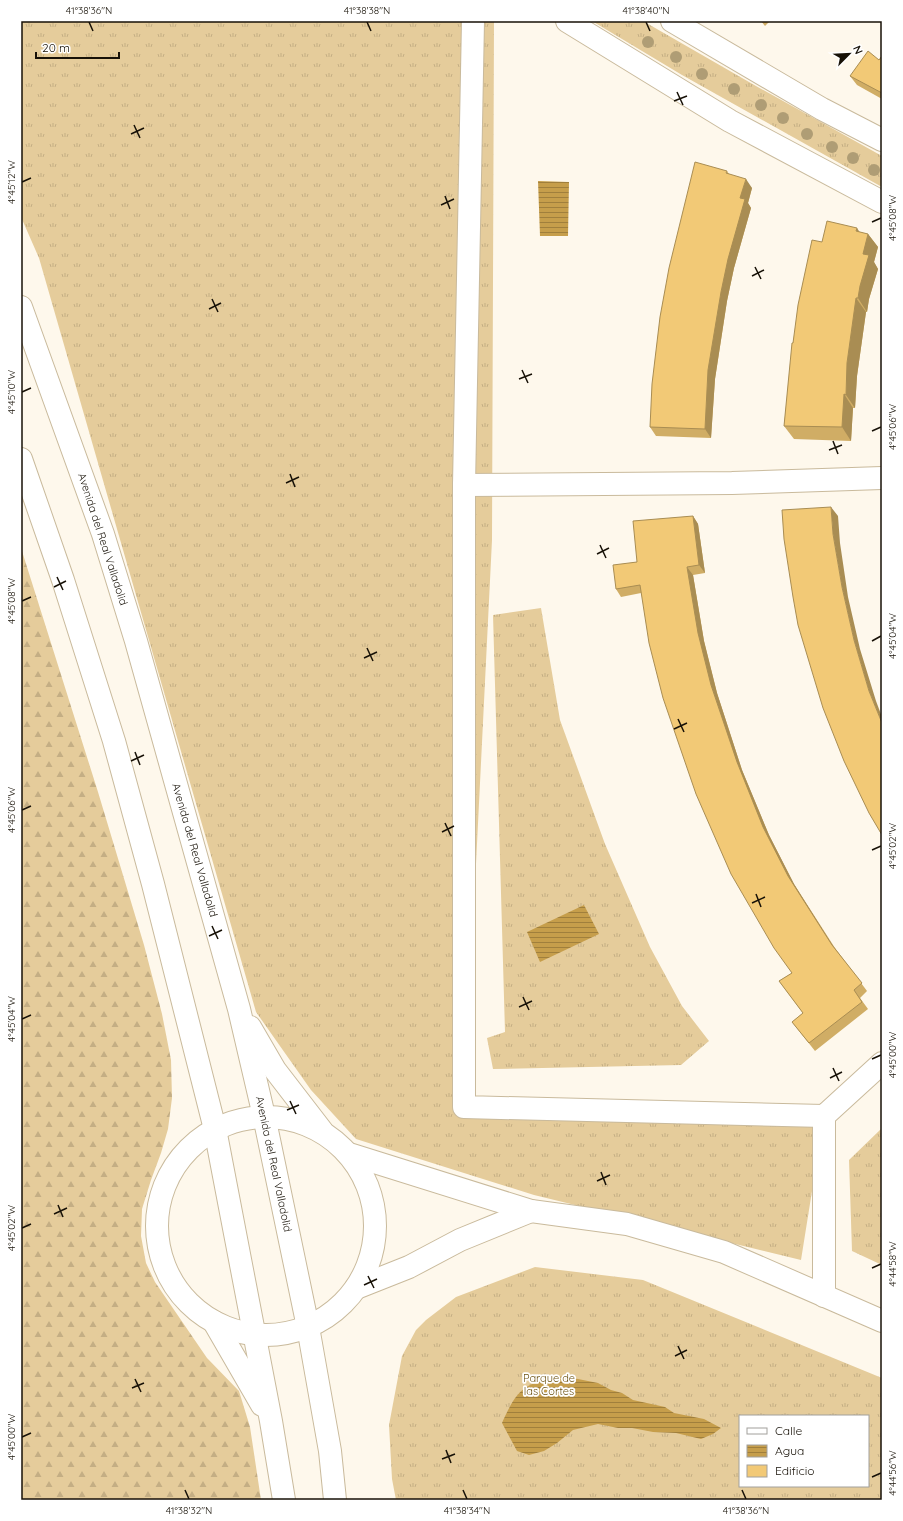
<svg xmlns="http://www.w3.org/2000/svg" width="903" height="1521" viewBox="0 0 903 1521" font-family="Quicksand,sans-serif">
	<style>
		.grass { fill: url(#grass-tufts); fill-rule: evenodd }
		.forest { fill: url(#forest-firs) }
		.water { fill: url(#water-rules) }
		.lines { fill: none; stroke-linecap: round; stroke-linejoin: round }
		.street-casing { stroke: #c9ba9c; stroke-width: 24 }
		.secondary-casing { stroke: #c9ba9c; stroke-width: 24 }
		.highway-casing { stroke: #c9ba9c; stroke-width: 24 }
		.street { stroke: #fff; stroke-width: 22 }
		.secondary { stroke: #fff; stroke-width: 22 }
		.highway { stroke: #fff; stroke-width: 22 }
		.tree { fill: #af9d75 }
		.wall { fill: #d0ad65 }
		.shaded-wall { fill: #a98d53 }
		.building { fill: #f2c976; stroke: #a98d53 }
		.ticks { fill: none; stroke: #171107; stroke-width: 1.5 }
		.labels { text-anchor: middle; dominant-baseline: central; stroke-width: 3.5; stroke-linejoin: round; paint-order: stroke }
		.street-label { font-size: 11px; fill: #171107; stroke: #fff }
		.park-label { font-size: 11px; fill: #6e5313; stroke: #fff }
		.neatline { fill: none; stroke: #171107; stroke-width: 1.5 }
		.ticks-label { font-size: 10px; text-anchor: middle; fill: #171107 }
	</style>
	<defs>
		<pattern id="grass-tufts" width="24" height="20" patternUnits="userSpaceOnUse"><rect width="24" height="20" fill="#e5cc9b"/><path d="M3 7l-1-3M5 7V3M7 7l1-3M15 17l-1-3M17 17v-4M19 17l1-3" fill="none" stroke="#c4ae84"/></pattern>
		<pattern id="forest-firs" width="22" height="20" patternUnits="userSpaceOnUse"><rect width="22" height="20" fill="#e5cc9b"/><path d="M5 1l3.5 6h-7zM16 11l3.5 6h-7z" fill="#c4ae84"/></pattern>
		<pattern id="water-rules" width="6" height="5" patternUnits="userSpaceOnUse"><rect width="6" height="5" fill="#c69e4b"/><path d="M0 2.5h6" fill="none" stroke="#a07f3c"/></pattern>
	</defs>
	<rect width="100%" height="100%" fill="#fef8ec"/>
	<g class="grass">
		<path d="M21,21H494L492,540L464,1107L824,1116L801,1260L534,1195L356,1139L311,1090L256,1012L39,258L21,217Z"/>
		<path d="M592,21H643L756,86L882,156V187L682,75Z"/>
		<path d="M541,608L560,720L605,844L650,947L682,1006L709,1041L681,1065L493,1069L487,1038L505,1032L493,615Z"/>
		<path d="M882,1128V1265L852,1251L849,1160Z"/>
		<path d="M535,1267L643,1280L882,1378V1500H396L392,1479L389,1425L402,1356L416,1330L426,1320L456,1297ZM740,1416H868V1486H740Z"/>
	</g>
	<path class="forest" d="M21,548L98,792L144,945L162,1014L171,1060L172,1098L168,1129L161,1153L151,1180L142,1209L141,1236L146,1263L155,1282L207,1358L239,1391L250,1427L261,1500H21Z"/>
	<g class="water">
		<path d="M538,181L569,182L568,236H540Z"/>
		<path d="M584,905L599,934L540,962L527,932Z"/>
		<path d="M563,1376L598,1383L611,1390L622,1393L633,1400L665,1407L674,1413L704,1419L721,1428L713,1434L701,1439L676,1433L653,1432L632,1428H618L598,1424L573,1430L557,1443L544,1451L529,1455L517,1451L502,1423C518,1387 525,1383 563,1376Z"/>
	</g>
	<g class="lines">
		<defs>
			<g id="street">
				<path d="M473,21L464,485V1107L824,1116L882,1063"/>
				<path d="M464,485L732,483L882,478"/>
				<circle cx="266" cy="1226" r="109"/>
				<path d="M349,1154L531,1211L627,1224L724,1252L882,1321"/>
				<path d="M356,1288L409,1267L460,1240L531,1211"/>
				<path d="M824,1296V1116"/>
			</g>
			<g id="secondary">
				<path d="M567,21L730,121L882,202"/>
				<path d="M672,21L822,109L882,140"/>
			</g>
			<g id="highway">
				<path d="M21,307L103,534L136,641L239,1009L264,1116L308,1327L330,1451L335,1500"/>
				<path d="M21,459L63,580L114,741L153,884L215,1129L271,1421L284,1500"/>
				<path d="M250,1027L275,1070L322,1131"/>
				<path d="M214,1322L262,1405"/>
			</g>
		</defs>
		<use href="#street" class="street-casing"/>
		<use href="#secondary" class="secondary-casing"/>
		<use href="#highway" class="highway-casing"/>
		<use href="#street" class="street"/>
		<use href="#secondary" class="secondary"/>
		<use href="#highway" class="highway"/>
	</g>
	<g class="tree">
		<circle cx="648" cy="42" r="6"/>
		<circle cx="676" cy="57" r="6"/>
		<circle cx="702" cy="74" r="6"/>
		<circle cx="734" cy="89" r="6"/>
		<circle cx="761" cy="105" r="6"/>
		<circle cx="783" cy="118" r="6"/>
		<circle cx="807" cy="134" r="6"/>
		<circle cx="832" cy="147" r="6"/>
		<circle cx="853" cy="158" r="6"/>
		<circle cx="874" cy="170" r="6"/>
	</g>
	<g class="wall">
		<path d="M761,21H770L765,26Z"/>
		<path d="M882,56V99L857,85L850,76L879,60Z"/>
		<path d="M727,171L729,174L752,188L748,203L751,208L734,268L727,301L715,379L711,438L656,436L650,427Z"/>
		<path d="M859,232L868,234L878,247L874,262L878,269L869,299L867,312H866L857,376L855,408H853L851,441L794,439L784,426L793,343L822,242Z"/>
		<path d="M693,516L698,524L705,573L693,575L704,641L717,693L742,770L769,835L794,884L835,948L867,991L860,998L868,1009L815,1051L792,1022L803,1013L779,981L792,973L641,593L621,597L616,589L637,562Z"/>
	</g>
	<g class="shaded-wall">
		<path d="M746,179L752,188L748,203L751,208L734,268L727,301L715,379L711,438L705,429L708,370L721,292L740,198Z"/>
		<path d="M857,228L866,242L868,234L878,247L874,262L878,269L869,299L867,312L858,298L860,286L863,254L856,231Z"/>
		<path d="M856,298L866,312L857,376L855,408L846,395L847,363Z"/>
		<path d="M844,394L853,408L851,441L842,427Z"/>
		<path d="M831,507L838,516L840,543L848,597L860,649L876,701L882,717V723L869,691L854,640L842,587L833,534Z"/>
		<path d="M693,516L698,524L705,573L699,565Z"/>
		<path d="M687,567L693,575L704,641L717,693L742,770L769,835L794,884L837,953L788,876L763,827L737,762L711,685L698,633Z"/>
	</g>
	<g class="building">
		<path d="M868,51L879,60L882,56V93L850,76Z"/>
		<path d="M695,162L727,171L726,173L746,179L740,198L745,199L728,259L721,292L708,370L705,429L650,427L652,384L660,317L669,268Z"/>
		<path d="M827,221L857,228L856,231L868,234L863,254L869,255L860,286L858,298H856L847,363L846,395L844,394L842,427L784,426L792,343H793L798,305L812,240L822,242Z"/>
		<path d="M831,507L833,534L842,587L854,640L869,691L882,723V835L869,813L844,761L823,708L798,625L793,597L784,539L782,510Z"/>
		<path d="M693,516L699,565L687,567L698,633L711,685L737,762L763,827L788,876L832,945L862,983L854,990L862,1002L809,1043L792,1022L803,1013L779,981L792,973L774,948L731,874L696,794L663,698L649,643L640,585L616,589L613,565L637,562L633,521Z"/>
	</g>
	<path class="ticks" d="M89,22L93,31M367,22L371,31M646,22L650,31M677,92L683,105M674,101L687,96M134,125L140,138M131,134L144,128M22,182L31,178M445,196L450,209M441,205L454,199M872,222L881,218M755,267L761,279M752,276L764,270M212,299L218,312M209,309L221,303M522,370L528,383M519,379L532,374M22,392L31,388M872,431L881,427M833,441L838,454M829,450L842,445M290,474L295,487M286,483L299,477M600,545L606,558M597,554L609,548M57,577L63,590M54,587L66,581M22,601L31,597M872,641L881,636M367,648L373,661M364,658L377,652M678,719L684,732M674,729L687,723M135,752L140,765M131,761L144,755M22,810L31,806M445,823L451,836M442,832L454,826M872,850L881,846M756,894L761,907M752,903L765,897M212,926L218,939M209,936L222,930M523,997L529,1010M519,1007L532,1001M22,1019L31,1015M872,1059L881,1055M833,1068L839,1081M830,1078L842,1072M290,1101L296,1114M287,1110L299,1105M601,1172L606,1185M597,1181L610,1175M58,1205L63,1217M54,1214L67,1208M22,1228L31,1224M872,1268L881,1264M368,1276L374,1288M364,1285L377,1279M678,1346L684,1359M675,1356L687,1350M135,1379L141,1392M132,1388L144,1383M22,1437L31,1433M446,1450L451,1463M442,1459L455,1454M872,1477L881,1473M185,1490L189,1499M463,1490L467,1499M742,1490L746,1499"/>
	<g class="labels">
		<g class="street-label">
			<text transform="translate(103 539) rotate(72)">Avenida del Real Valladolid</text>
			<text transform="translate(195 850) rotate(74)">Avenida del Real Valladolid</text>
			<text transform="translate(274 1164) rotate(78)">Avenida del Real Valladolid</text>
		</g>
		<g class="park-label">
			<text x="549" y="1378">Parque de<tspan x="549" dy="13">las Cortes</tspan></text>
		</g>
	</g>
	<rect width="903" height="1521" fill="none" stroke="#ffffff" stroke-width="44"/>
	<rect x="739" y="1415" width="130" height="72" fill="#ffffff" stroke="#a2a09c"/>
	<rect x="747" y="1428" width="20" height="6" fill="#ffffff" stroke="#a2a09c"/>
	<text x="775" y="1435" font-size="12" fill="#171107">Calle</text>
	<rect x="747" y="1445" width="20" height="12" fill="url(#water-rules)" stroke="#a2a09c"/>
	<text x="775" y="1455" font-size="12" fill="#171107">Agua</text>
	<rect x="747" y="1465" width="20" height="12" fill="#f2c976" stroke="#a2a09c"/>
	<text x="775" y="1475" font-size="12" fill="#171107">Edificio</text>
	<g transform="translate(849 54) rotate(66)" stroke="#ffffff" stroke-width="3" paint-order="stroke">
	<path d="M0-3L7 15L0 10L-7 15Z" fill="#171107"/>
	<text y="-6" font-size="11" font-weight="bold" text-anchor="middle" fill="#171107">N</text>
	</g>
	<path d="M36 52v6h83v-6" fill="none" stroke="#171107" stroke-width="2"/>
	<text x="42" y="52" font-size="12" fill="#171107" stroke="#ffffff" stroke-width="3" paint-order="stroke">20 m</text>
	<rect x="22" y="22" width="859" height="1477" class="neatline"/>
	<g class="ticks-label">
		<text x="89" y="14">41°38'36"N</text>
		<text x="367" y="14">41°38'38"N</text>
		<text x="646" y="14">41°38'40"N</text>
		<text transform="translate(11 182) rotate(-90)" y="4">4°45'12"W</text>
		<text transform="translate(892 218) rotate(-90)" y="4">4°45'08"W</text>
		<text transform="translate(11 392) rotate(-90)" y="4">4°45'10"W</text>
		<text transform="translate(892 427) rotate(-90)" y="4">4°45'06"W</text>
		<text transform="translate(11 601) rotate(-90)" y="4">4°45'08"W</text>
		<text transform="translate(892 636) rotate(-90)" y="4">4°45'04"W</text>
		<text transform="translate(11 810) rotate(-90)" y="4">4°45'06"W</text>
		<text transform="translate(892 846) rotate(-90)" y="4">4°45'02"W</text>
		<text transform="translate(11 1019) rotate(-90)" y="4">4°45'04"W</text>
		<text transform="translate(892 1055) rotate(-90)" y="4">4°45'00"W</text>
		<text transform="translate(11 1228) rotate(-90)" y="4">4°45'02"W</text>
		<text transform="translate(892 1264) rotate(-90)" y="4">4°44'58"W</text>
		<text transform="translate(11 1437) rotate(-90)" y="4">4°45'00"W</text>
		<text transform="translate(892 1473) rotate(-90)" y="4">4°44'56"W</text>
		<text x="189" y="1514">41°38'32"N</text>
		<text x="467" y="1514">41°38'34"N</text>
		<text x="746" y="1514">41°38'36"N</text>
	</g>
</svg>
